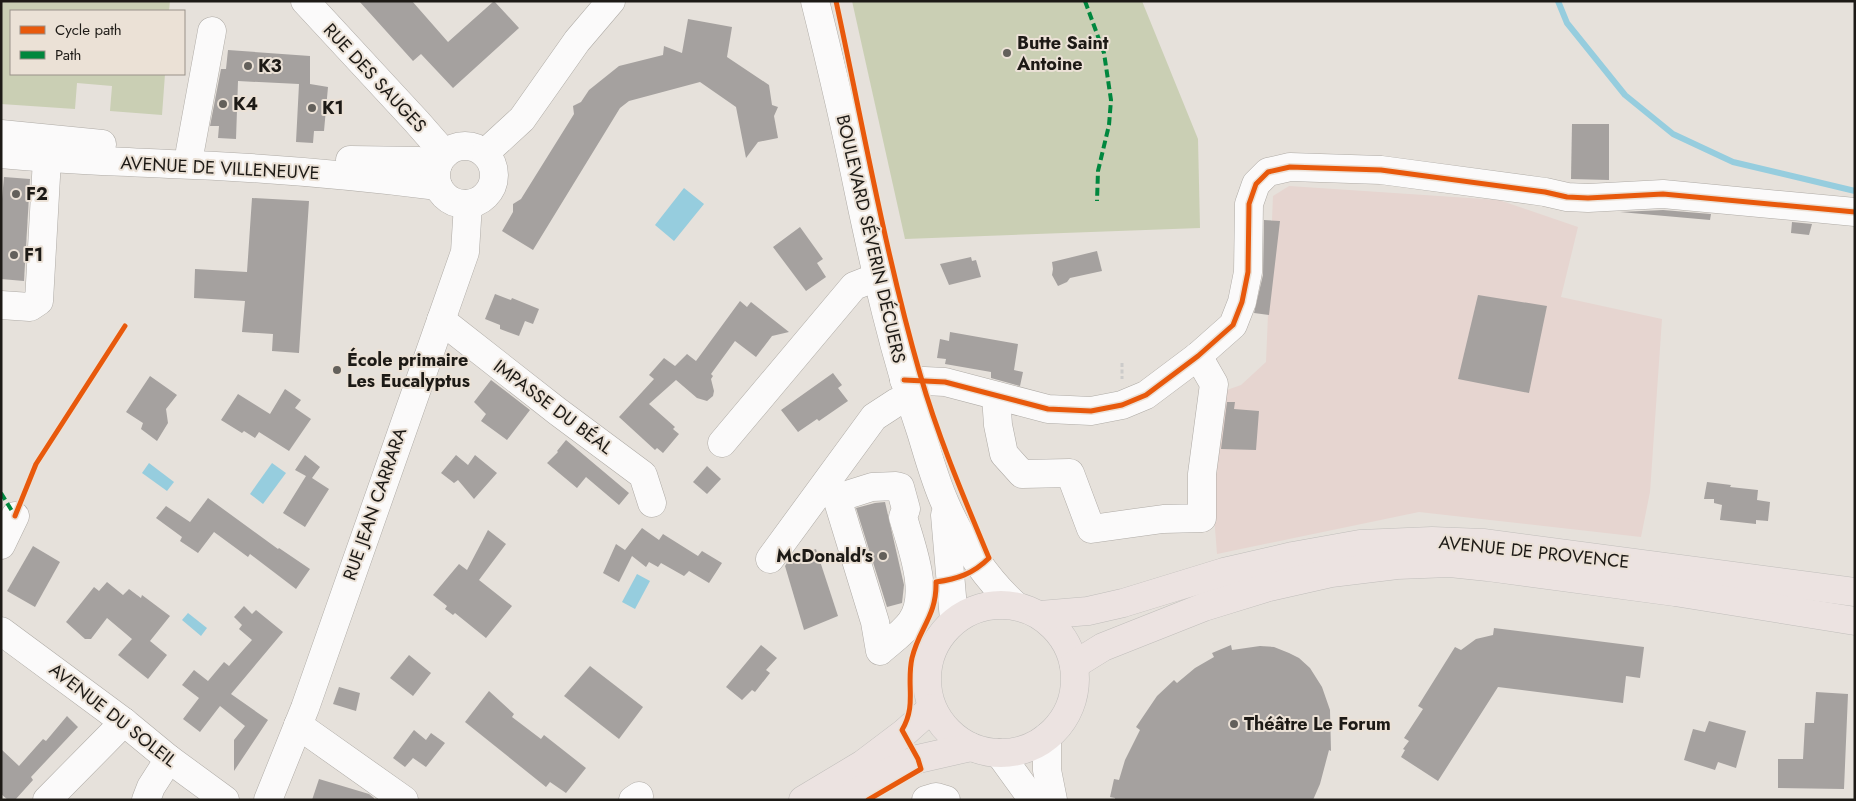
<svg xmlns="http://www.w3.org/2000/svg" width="1856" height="801" viewBox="0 0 1856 801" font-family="Jost,sans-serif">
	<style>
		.commercial { fill: #e6d5d0 }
		.green { fill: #cacfb4 }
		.water { fill: #96cdde }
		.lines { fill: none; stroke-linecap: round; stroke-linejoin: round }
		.stream { stroke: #96cdde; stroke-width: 6 }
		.building { fill: #a5a19f }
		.minor-casing { stroke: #afaba6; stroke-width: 29 }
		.major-casing { stroke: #c0bebb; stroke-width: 29 }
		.path { stroke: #cccbca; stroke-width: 3; stroke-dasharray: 4 2.5; stroke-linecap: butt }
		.minor { stroke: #fbfafa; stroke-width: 28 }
		.major { stroke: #ece3e1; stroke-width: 28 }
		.quiet { stroke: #00873e; stroke-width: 4; stroke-dasharray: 8 4; stroke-linecap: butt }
		.cycleway-casing { stroke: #ebe1d6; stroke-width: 8 }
		.cycleway { stroke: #e8590c; stroke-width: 5 }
		.poi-dot { fill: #63605b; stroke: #ebe1d6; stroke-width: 2 }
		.labels { text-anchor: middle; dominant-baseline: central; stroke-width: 4; stroke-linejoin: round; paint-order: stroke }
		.poi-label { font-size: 18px; font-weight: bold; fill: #1d1a16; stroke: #ebe1d6; text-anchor: start }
		.street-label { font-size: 18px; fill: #1d1a16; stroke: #ebe1d6 }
	</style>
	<rect width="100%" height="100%" fill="#e6e1db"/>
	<path class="commercial" d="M1289,186L1499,200L1578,227L1561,297L1662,319L1650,492L1641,537L1419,512L1217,554L1210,464L1224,391L1241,385L1266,362L1273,196Z"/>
	<g class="green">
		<path d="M1,1H170L169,11H11V74H165L162,115L110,111L112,86L77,83L75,109L1,104Z"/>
		<path d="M852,1H1142L1198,139L1200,228L905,239Z"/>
	</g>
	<g class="water">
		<path d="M684,188L704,204L674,241L655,225Z"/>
		<path d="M149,463L174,482L167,491L142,473Z"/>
		<path d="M272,463L286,473L263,504L250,494Z"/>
		<path d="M637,574L650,581L635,609L622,602Z"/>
		<path d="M188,613L207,628L201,636L182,620Z"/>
	</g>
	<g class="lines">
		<path class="stream" d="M1558,1L1567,23L1625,95L1673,134L1733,162L1855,191"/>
	</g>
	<g class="building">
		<path d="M359,1H412L448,42L494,1L519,28L453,88L421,54L413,61Z"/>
		<path d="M688,19L732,27L727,57L769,85L772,105L778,107L774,116L778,138L758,142L746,158L736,107L700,82L629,101L620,108L533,250L502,231L513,212V204L521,199L574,114L573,106L581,102L589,90L619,66L663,55L664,46L682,53Z"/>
		<path d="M228,50L310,56V84L328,87L324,131H314L313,143L296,142L299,84L238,81L236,139L218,138L219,126H210L221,69H226Z"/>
		<path d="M1572,124H1609V180L1571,179Z"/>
		<path d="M4,177L30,179L24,281L1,279V210Z"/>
		<path d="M252,198L309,201L299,353L272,351L273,334L242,332L245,301L194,298L195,269L247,272Z"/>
		<path d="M1663,210L1711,214L1710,220L1620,212Z"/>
		<path d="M1264,220L1280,221L1269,315L1254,313L1263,275Z"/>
		<path d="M1792,222L1812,224L1809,235L1791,233Z"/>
		<path d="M800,227L823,259L817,263L826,277L806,291L773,247Z"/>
		<path d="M1097,251L1102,271L1070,278L1067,282L1058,286L1052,275L1053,269L1052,262Z"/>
		<path d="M971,257L972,261L976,260L981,277L949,285L940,264Z"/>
		<path d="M495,294L511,300L512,298L539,309L533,324L525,321L519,336L500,329V325L485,319Z"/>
		<path d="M1478,295L1547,306L1529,393L1458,379Z"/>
		<path d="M740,301L747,307L751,302L789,332L772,336L756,357L735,341L711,374L713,376L711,379L714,391L713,396L707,401L697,398L676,380L649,404L675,427L673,429L679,434L663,453L657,448L655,450L619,417L654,379L649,375L664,358L675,366L687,354L696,361Z"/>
		<path d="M950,332L1018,344L1014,370L1023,372L1020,386L991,378V372L945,364L946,359L937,358L940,339L949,341Z"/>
		<path d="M833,373L842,385L838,388L848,401L819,421L817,419L798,432L781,410Z"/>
		<path d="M150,376L177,395L166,409L168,423L157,441L141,429L143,423L126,412Z"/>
		<path d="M491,380L530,410L507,440L481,421L486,414L474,402Z"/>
		<path d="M285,389L301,400L295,408L311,419L289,451L259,432L255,438L244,431L242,433L221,420L238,394L270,414Z"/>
		<path d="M1227,402H1235L1234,409L1259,411L1256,450L1221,449Z"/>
		<path d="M566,440L629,493L619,505L586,477L577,488L547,463L558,452L557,451Z"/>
		<path d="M305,455L320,467L312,478L329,489L305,527L283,513L306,476L295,470Z"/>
		<path d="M456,455L468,465L475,455L497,473L474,499L458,480L454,483L441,473Z"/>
		<path d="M707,466L721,479L707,494L693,482Z"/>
		<path d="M1707,482L1731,485L1730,487L1758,490L1757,500L1770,502L1768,521L1756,520V524L1720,520L1722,505L1714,503V499H1704Z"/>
		<path d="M208,498L278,549L279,548L310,569L296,589L250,554L248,557L214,532L198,553L180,541L182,537L156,518L166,506L190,522Z"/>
		<path d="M885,502L904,585L902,603L887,607L856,508L875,503Z"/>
		<path d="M642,528L659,540L663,534L698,556L702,551L722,563L709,583L689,571L684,576L661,563L658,567L649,562L646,567L632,556L619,582L603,573L616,544L625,550Z"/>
		<path d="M488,530L506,544L479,580L512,606L486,638L455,613L453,615L445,609L447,606L433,595L459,564L467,570Z"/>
		<path d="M33,546L60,562L35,607L7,591Z"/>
		<path d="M816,549L838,616L804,630L785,566L791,557Z"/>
		<path d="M107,582L123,595L129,589L141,598L142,595L170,616L150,641L167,655L148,679L118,655L132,639L107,618L91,639H85L66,622L94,587L99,591Z"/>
		<path d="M244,606L252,614L256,610L283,632L231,694L268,720L234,771V740L245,726L220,706L200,732L183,719L199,698L182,685L194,670L208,681L224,662L229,666L252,640L239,629L242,625L234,617Z"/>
		<path d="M1494,628L1644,647L1640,678L1626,676L1623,703L1498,687L1438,781L1401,757L1405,750L1403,749L1409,741L1404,738L1423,709L1418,706L1455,647L1461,650L1476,639L1493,635Z"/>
		<path d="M761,645L777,658L766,670L770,673L755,692L752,690L742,700L726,687Z"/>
		<path d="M1231,645L1232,650L1260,646L1274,647L1289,653L1299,658L1310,668L1322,687L1330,710L1331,751L1329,750L1320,784L1313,800H1115V798L1110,797L1114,779L1119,780L1125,760L1140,730L1136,727L1157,696L1174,680L1177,683L1195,668L1214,657L1212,653Z"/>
		<path d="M409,655L431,673L413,696L390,678Z"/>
		<path d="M590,666L643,707L619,739L564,696Z"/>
		<path d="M339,687L360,693L356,711L333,704Z"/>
		<path d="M489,691L514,714L512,717L541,739L544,735L586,768L566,793L550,782L546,787L465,722Z"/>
		<path d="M1816,692L1848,694L1844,789L1778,788V759H1803L1805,723H1814Z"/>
		<path d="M67,716L78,727L31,777L33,780L15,800H8L1,794V749L19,766L43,739L46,741Z"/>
		<path d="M1709,721L1746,731L1736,768L1718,762L1715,770L1684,760L1693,729L1705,732Z"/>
		<path d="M414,730L426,740L431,733L445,743L426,767L413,758L405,767L393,758Z"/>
		<path d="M319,779L369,794L374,798V800H312Z"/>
	</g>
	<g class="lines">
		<defs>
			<g id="minor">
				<path d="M305,1L417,122L445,154"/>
				<path d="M815,1C831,65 846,129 859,193C876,274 894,353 921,432C928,455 935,481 945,503C962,542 984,577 1015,605"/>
				<path d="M1,134L102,144"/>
				<circle cx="465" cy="175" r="29"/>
				<path d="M190,151L212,31"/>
				<path d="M485,153L522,119L577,41L611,1"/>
				<path d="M1,154C57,160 113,161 169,164C259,167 349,175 438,186"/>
				<path d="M350,160L419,161L438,164"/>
				<path d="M1,305L30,307L39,301L47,159"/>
				<path d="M441,320L557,411L643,475L652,503"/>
				<path d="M904,380L945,382L1048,409L1091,411L1122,405L1146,395L1198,356L1233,325L1242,302L1248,272L1249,204L1256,184L1268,172L1290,167L1381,170L1545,192L1567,197L1588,198L1663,194L1855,212"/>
				<path d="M996,396L998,425L1004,454L1022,474L1070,473L1091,529L1163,519L1202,518V474L1214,384L1198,356"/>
				<path d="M722,443L854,286L877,277"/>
				<path d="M896,486L900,487L906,509L903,517C911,546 931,594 911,622C903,633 890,642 880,651L875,622L837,498L872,487Z"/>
				<path d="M945,515L954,620"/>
				<path d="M1,545L15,516"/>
				<path d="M770,559L874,417L897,402L910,400"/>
				<path d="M1,631L124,722L169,759L225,800"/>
				<path d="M298,725L404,800"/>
				<path d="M1047,737V770L1053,800"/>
				<path d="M999,753L1033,800"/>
				<path d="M47,800L124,722"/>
				<path d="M146,800L151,787L169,759"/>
				<path d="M268,800L305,708L465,252L468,204"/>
				<path d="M633,800L639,796"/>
				<path d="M926,800L936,797L946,800"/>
			</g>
			<g id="major">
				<circle cx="1001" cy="679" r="74"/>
				<path d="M1040,615L1088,611L1123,603L1224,572L1293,556L1360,544L1432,541L1483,543L1855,592"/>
				<path d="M1074,665L1103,647L1204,607L1269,587L1331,573L1397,565L1450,563L1488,567L1675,592L1855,621"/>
				<path d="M803,800L863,764L904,733L932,708"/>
				<path d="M845,800L887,773L918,759L971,747"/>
			</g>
		</defs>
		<use href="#minor" class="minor-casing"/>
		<use href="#major" class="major-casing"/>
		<path class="path" d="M1122,363V379"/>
		<use href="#minor" class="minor"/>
		<use href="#major" class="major"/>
		<g class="quiet">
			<path d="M1085,1L1104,53L1111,100L1109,125L1098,171L1097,201"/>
			<path d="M1,493L15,516"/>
		</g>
		<defs>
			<g id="cycleway">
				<path d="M836,1C863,126 885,252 920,374C938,437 964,498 989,558C973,574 957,579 936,582C937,616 919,628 912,658C906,685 917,705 902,730L918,759L921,769L868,800"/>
				<path d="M904,380L945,382L1048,409L1091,411L1122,405L1146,395L1198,356L1233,325L1242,302L1248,272L1249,204L1256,184L1268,172L1290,167L1381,170L1545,192L1567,197L1588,198L1663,194L1855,212"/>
				<path d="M15,516L36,464L125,326"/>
			</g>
		</defs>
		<use href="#cycleway" class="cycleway-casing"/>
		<use href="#cycleway" class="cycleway"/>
	</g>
	<g class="poi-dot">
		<circle cx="1007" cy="53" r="5"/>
		<circle cx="248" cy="66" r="5"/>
		<circle cx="223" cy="104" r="5"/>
		<circle cx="312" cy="108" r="5"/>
		<circle cx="16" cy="194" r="5"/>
		<circle cx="14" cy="255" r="5"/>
		<circle cx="337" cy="370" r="5"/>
		<circle cx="883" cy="556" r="5"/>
		<circle cx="1234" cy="724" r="5"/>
	</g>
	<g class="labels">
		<g class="poi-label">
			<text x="1017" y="43">Butte Saint<tspan x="1017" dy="21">Antoine</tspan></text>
			<text x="258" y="66">K3</text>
			<text x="233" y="104">K4</text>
			<text x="322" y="108">K1</text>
			<text x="26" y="194">F2</text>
			<text x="24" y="255">F1</text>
			<text x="347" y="360">École primaire<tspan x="347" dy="21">Les Eucalyptus</tspan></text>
			<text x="873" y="556" text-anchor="end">McDonald's</text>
			<text x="1244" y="724">Théâtre Le Forum</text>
		</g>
		<g class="street-label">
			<text transform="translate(375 78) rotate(47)">RUE DES SAUGES</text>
			<text transform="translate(220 168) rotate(3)">AVENUE DE VILLENEUVE</text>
			<text transform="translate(871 239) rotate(77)">BOULEVARD SÉVERIN DÉCUERS</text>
			<text transform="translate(553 407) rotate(37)">IMPASSE DU BÉAL</text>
			<text transform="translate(375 504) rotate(-71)">RUE JEAN CARRARA</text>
			<text transform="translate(1534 552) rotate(6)">AVENUE DE PROVENCE</text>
			<text transform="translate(113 715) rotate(38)">AVENUE DU SOLEIL</text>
		</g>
	</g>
	<rect width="1856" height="801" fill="none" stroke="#1d1a16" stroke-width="5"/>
	<rect x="10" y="10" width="175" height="65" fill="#ebe1d6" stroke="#999189"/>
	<rect x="20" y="26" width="25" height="8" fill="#e8590c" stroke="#999189"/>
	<text x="55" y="35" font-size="15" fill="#1d1a16">Cycle path</text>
	<rect x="20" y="51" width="25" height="8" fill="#00873e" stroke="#999189"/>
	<text x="55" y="60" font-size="15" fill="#1d1a16">Path</text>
</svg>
